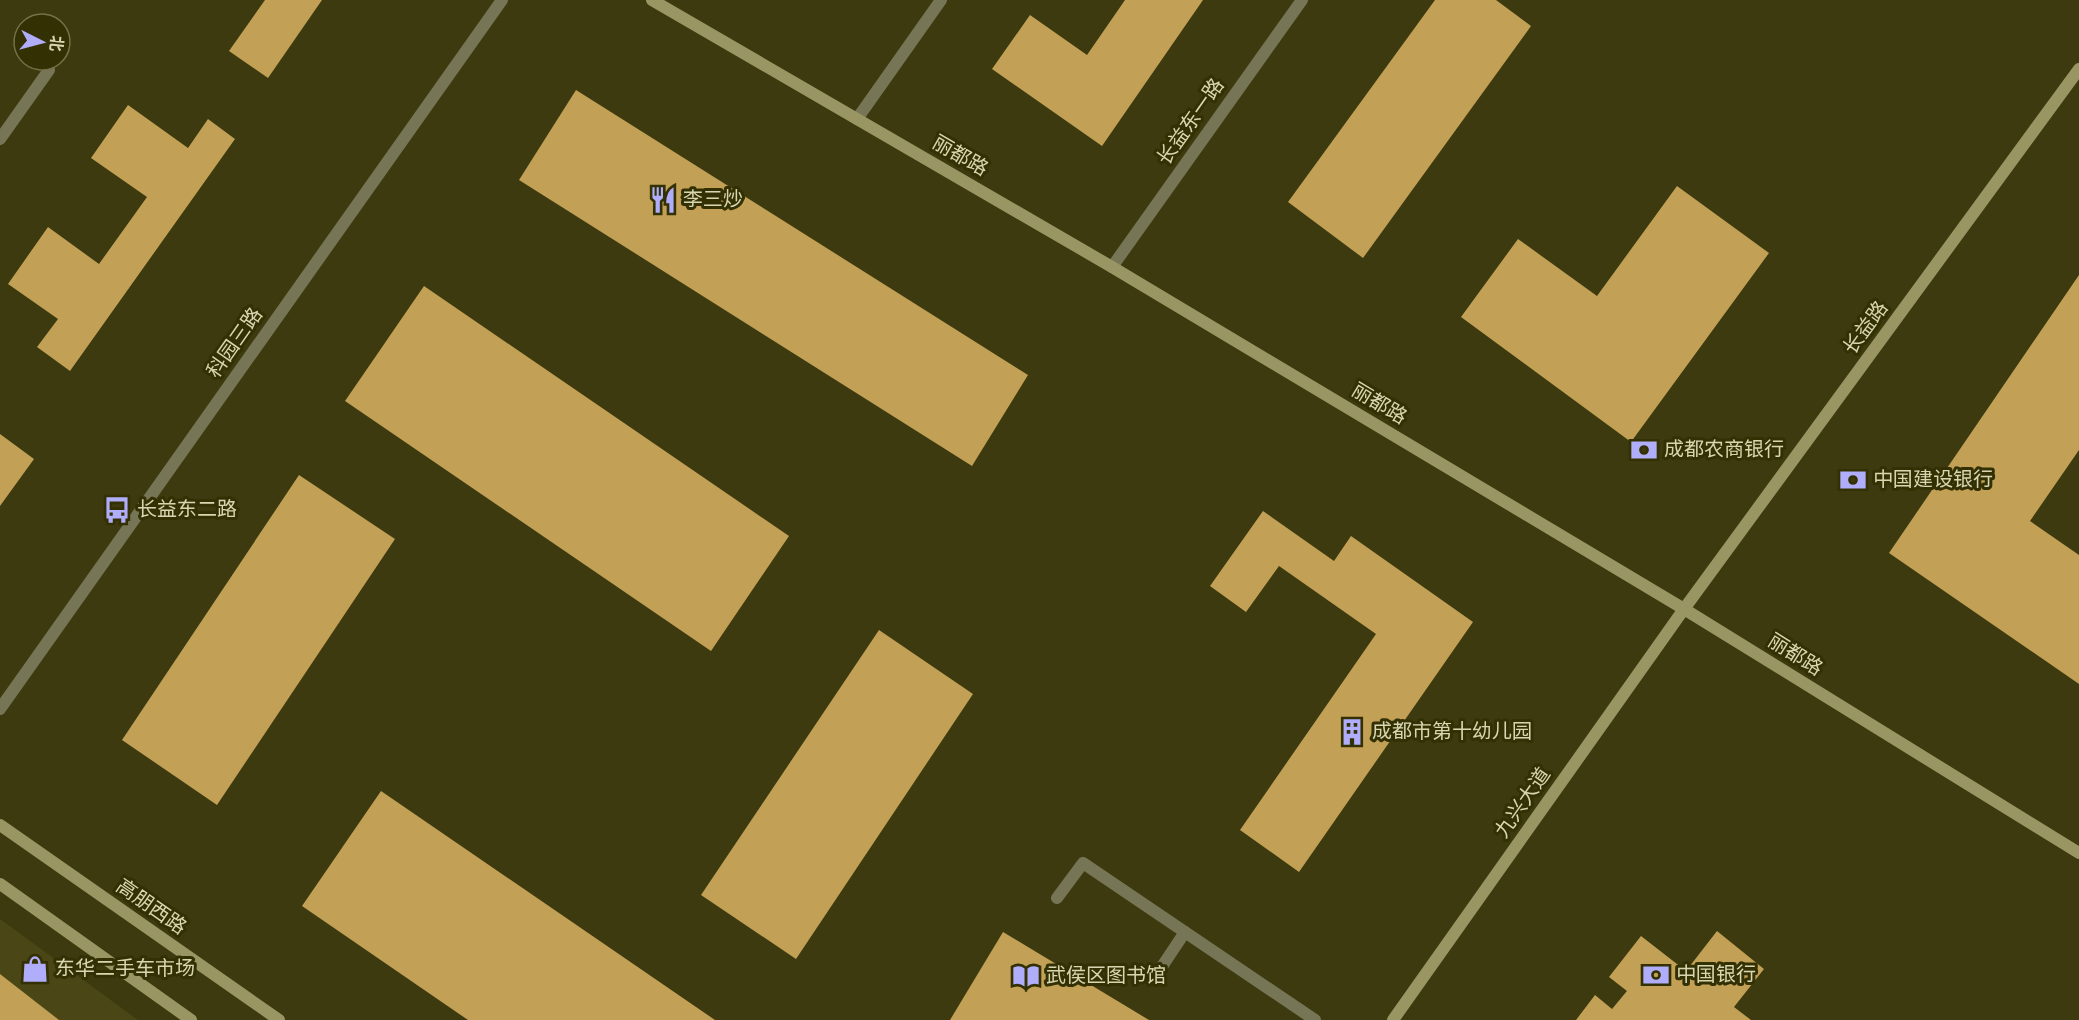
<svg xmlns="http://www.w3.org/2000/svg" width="2079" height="1020" viewBox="0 0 2079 1020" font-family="'Sofia Sans Condensed','Noto Sans SC',sans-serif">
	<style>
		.built { fill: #4a4615 }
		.building { fill: #c2a055 }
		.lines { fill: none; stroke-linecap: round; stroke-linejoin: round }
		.street { stroke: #767555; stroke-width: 12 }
		.secondary { stroke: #999663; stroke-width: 12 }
		.labels { text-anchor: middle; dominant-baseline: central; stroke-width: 6; stroke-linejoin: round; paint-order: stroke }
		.street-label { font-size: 20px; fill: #d8d6b0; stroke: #333003 }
		.poi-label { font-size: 20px; fill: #d8d6b0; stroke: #333003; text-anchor: start }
	</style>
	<rect width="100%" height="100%" fill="#3d3a0f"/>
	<path class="built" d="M0,919L138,1020H0Z"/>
	<g class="building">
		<path d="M265,0H322L268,78L229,51Z"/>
		<path d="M1125,0H1203L1102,146L992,69L1030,15L1087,55Z"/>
		<path d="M1435,0H1496L1531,26L1363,258L1288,202Z"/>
		<path d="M576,90L1028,375L972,466L519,180Z"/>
		<path d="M128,105L188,148L208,119L235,139L70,371L37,347L58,319L8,284L48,227L99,264L147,197L91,158Z"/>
		<path d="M1677,186L1769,253L1631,442L1461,317L1518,239L1597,296Z"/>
		<path d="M2079,275V450L2030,521L2079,555V684L1889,553Z"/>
		<path d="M424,286L789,536L711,651L345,401Z"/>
		<path d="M0,434L34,459L0,506Z"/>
		<path d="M299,475L395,539L217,805L122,740Z"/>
		<path d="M1263,511L1334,561L1351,536L1473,622L1299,872L1240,830L1376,634L1279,566L1246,612L1210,586Z"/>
		<path d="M879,630L973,694L796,959L701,895Z"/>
		<path d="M381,791L715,1020H468L302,906Z"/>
		<path d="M1717,931L1764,969L1734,1007L1751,1020H1576L1595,995L1612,1009L1627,991L1609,977L1641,936L1686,971Z"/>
		<path d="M1003,932L1149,1020H950Z"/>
		<path d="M0,974L59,1020H0Z"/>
	</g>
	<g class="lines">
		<g class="street">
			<path d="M857,119L941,0"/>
			<path d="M0,139L49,70"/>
			<path d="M1112,267L1302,0"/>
			<path d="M0,709L502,0"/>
			<path d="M1057,898L1083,863L1315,1020"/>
			<path d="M1163,965L1185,932"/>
		</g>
		<g class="secondary">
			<path d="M652,0L1112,267L1684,609L2079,853"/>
			<path d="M0,825L279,1020"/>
			<path d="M0,884L191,1020"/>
			<path d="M1393,1020L1684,609L2079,69"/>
		</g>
	</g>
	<defs>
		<symbol id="restaurant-bare" viewBox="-9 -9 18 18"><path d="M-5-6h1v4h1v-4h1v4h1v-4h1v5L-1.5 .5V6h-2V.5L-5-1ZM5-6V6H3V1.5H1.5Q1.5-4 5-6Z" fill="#b0adfa" stroke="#333003" stroke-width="2.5" paint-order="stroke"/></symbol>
		<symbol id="bank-bare" viewBox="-9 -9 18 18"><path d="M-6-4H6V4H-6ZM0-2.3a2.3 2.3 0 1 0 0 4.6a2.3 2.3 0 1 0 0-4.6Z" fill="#b0adfa" stroke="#333003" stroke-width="2.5" paint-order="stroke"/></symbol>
		<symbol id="bus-bare" viewBox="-9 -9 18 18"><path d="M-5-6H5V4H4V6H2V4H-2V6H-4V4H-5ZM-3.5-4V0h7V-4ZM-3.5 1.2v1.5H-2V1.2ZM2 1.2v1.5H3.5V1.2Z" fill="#b0adfa" stroke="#333003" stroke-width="2.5" paint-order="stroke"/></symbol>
		<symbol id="building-bare" viewBox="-9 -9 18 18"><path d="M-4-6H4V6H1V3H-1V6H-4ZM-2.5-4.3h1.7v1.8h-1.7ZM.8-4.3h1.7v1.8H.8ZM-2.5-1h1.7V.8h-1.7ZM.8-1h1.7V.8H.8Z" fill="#b0adfa" stroke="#333003" stroke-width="2.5" paint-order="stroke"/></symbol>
		<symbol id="shop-bare" viewBox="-9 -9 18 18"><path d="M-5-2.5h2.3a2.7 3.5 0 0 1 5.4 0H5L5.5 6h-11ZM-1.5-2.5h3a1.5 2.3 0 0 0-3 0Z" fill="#b0adfa" stroke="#333003" stroke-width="2.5" paint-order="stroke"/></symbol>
		<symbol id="library-bare" viewBox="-9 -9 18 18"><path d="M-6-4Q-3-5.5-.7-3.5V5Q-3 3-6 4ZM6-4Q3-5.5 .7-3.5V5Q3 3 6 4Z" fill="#b0adfa" stroke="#333003" stroke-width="2.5" paint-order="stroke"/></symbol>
	</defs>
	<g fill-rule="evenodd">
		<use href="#restaurant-bare" x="644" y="181" width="38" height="38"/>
		<use href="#bank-bare" x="1625" y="431" width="38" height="38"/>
		<use href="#bank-bare" x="1834" y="461" width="38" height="38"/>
		<use href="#bus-bare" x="98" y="491" width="38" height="38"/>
		<use href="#building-bare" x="1333" y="713" width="38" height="38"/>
		<use href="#shop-bare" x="16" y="950" width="38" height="38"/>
		<use href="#bank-bare" x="1637" y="956" width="38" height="38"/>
		<use href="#library-bare" x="1007" y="957" width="38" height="38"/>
	</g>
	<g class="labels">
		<g class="street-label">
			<text transform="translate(1191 122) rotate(-55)">长益东一路</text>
			<text transform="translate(960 156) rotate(30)">丽都路</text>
			<text transform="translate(1866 328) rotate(-54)">长益路</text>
			<text transform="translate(235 343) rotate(-55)">科园三路</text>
			<text transform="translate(1379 404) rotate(31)">丽都路</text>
			<text transform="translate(1795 655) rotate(32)">丽都路</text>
			<text transform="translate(1523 803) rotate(-55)">九兴大道</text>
			<text transform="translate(151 907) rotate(35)">高朋西路</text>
		</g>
		<g class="poi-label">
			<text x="683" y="200">李三炒</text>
			<text x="1664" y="450">成都农商银行</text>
			<text x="1873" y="480">中国建设银行</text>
			<text x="137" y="510">长益东二路</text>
			<text x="1372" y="732">成都市第十幼儿园</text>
			<text x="55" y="969">东华二手车市场</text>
			<text x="1676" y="975">中国银行</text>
			<text x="1046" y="976">武侯区图书馆</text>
		</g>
	</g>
	<g transform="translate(42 42) rotate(96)"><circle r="28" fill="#333003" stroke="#757248" stroke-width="1.5"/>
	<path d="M0-4.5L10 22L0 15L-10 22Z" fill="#b0adfa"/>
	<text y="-9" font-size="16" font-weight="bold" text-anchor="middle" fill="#d8d6b0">北</text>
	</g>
</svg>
